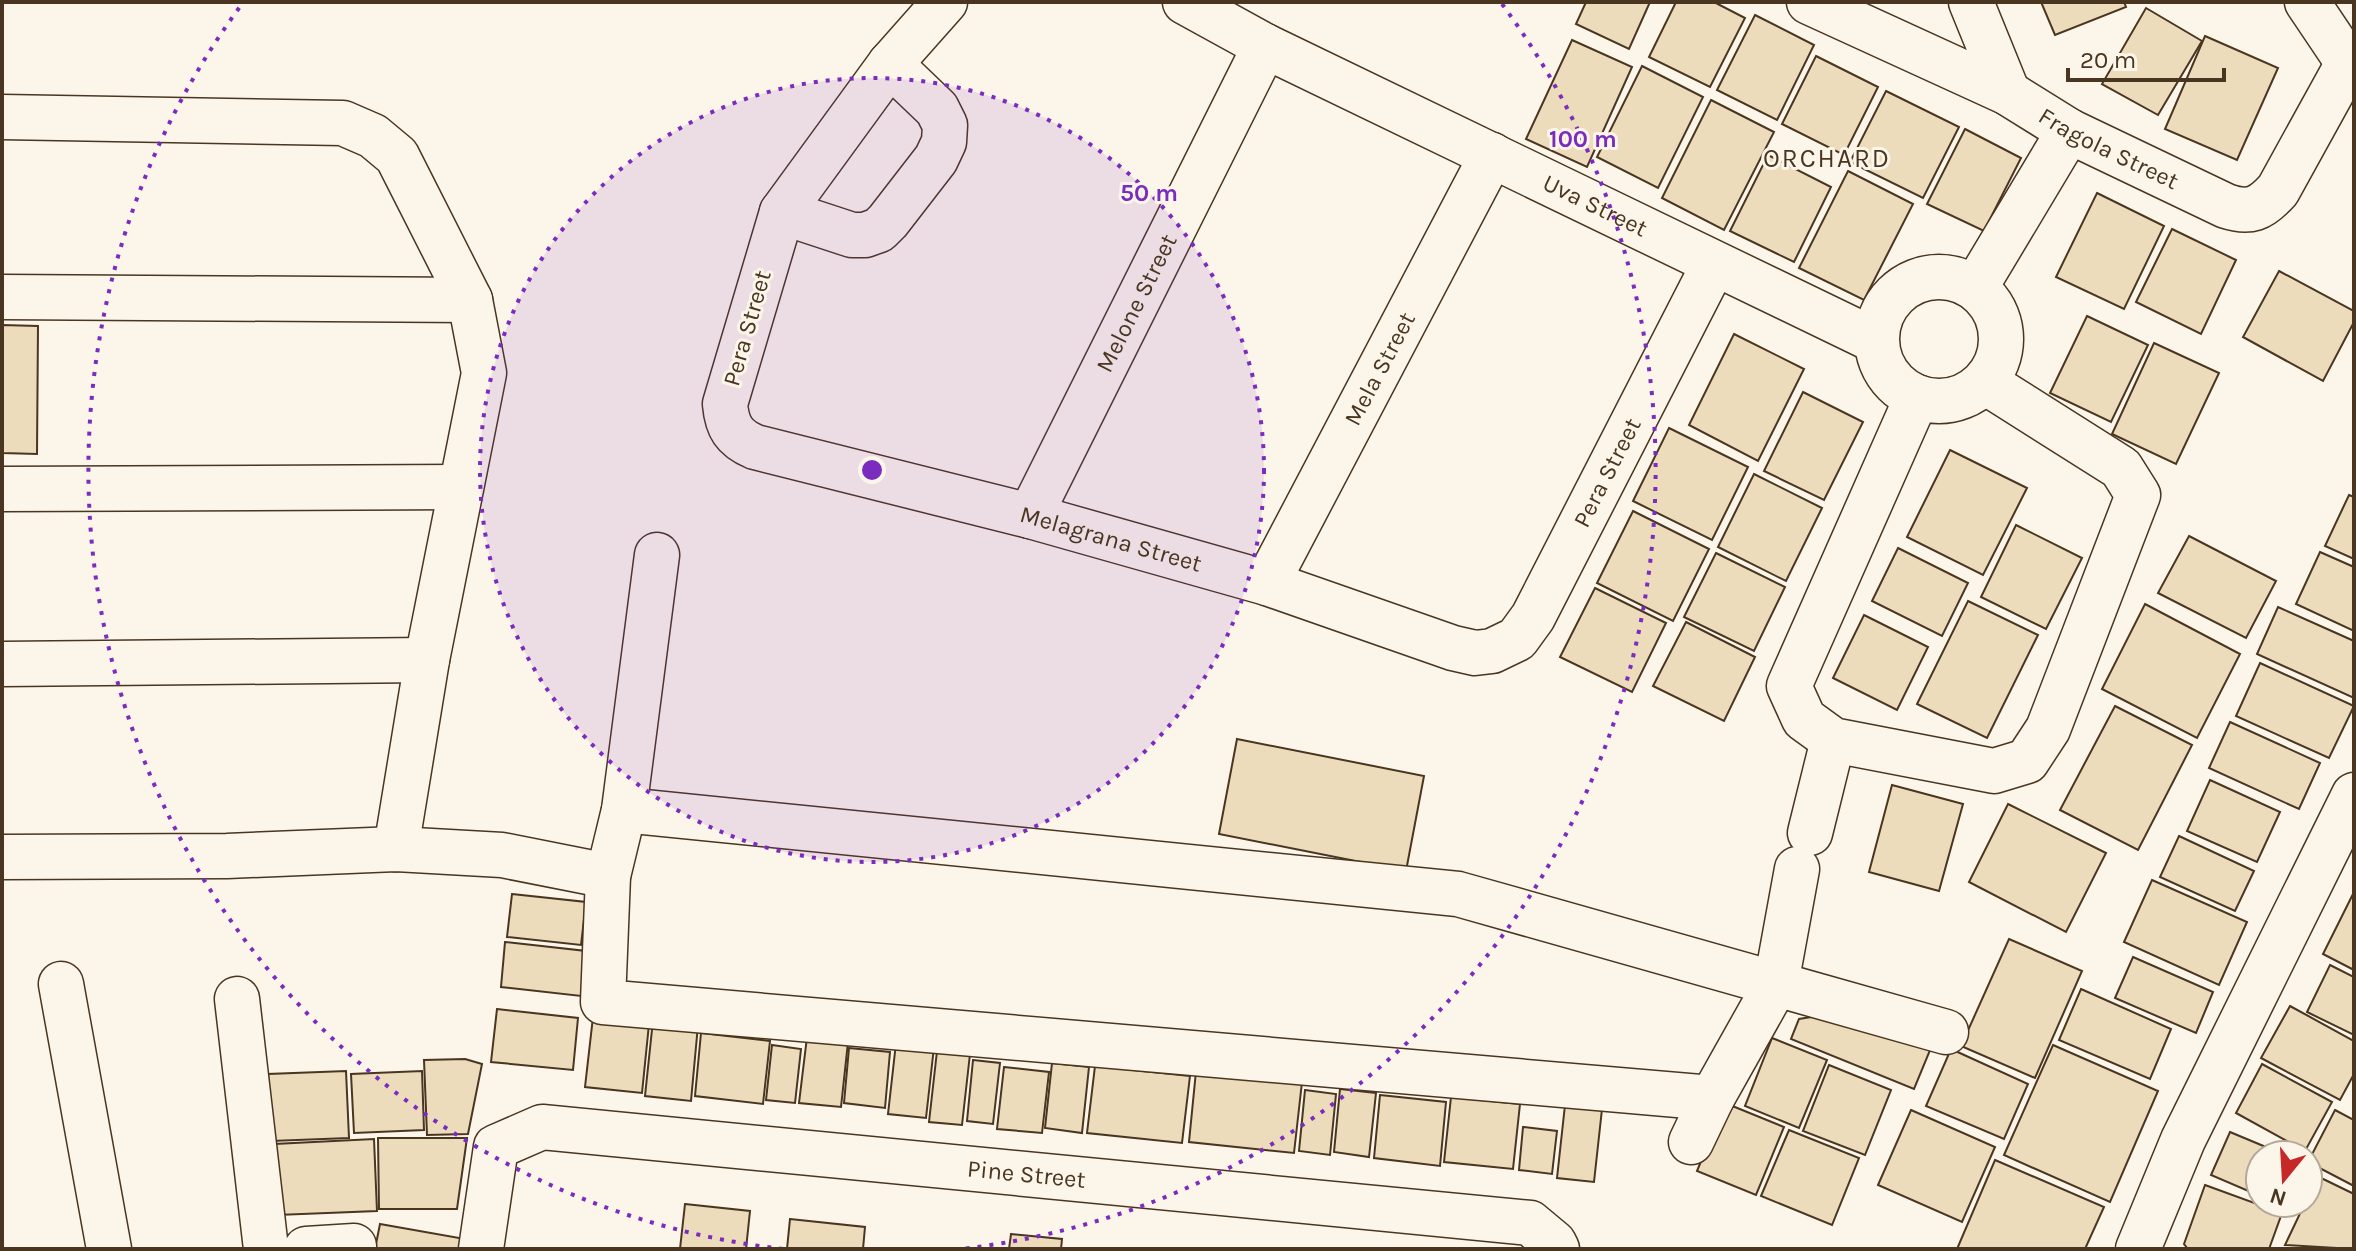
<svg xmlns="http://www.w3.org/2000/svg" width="2356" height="1251" viewBox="0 0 2356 1251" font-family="Karla,sans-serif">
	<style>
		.building { fill: #ecdcbc; stroke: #4a3520; stroke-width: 2 }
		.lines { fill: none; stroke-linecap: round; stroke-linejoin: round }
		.minor-casing { stroke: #4a3520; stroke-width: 47 }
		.minor { stroke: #fbf6e9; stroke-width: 44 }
		.ring { fill: none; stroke: #7b2cbf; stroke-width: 4; stroke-dasharray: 4 8 }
		.labels { text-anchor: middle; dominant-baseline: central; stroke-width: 6; stroke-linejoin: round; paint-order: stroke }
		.street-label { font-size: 24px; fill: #4a3520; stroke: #fbf6e9 }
		.neighbourhood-label { font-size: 26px; letter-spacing: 2px; fill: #4a3520; stroke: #fbf6e9 }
		.centre { fill: #7b2cbf; stroke: #fbf6e9; stroke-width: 4 }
		.ring-label { font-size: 24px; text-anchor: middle; font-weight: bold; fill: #7b2cbf; stroke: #fbf6e9; stroke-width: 6; stroke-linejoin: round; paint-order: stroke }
	</style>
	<rect width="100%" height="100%" fill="#fbf6e9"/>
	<g class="building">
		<path d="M1586,2H1650L1629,49L1576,24Z"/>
		<path d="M1676,2H1714L1745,18L1710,87L1649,57Z"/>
		<path d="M2041,2H2124L2126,7L2055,35Z"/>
		<path d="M2146,8L2202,41L2158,115L2102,84Z"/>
		<path d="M1755,15L1814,45L1777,120L1717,90Z"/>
		<path d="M2205,36L2278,68L2237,160L2165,129Z"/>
		<path d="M1572,40L1632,67L1587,167L1526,139Z"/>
		<path d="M1816,56L1878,87L1844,155L1782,124Z"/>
		<path d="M1642,66L1703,97L1658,188L1597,157Z"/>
		<path d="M1886,91L1959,127L1923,198L1850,162Z"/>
		<path d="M1711,100L1774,132L1724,230L1662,198Z"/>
		<path d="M1965,129L2021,158L1984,231L1927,204Z"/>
		<path d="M1768,155L1831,187L1794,262L1730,231Z"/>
		<path d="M1848,171L1913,204L1864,300L1799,268Z"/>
		<path d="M2097,193L2164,226L2124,309L2056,277Z"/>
		<path d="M2172,229L2236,260L2201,334L2136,302Z"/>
		<path d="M2279,271L2354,311V322L2323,381L2243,337Z"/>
		<path d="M2087,316L2148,345L2111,422L2050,393Z"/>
		<path d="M2,325L38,326L37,454L2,453Z"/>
		<path d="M1734,334L1804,369L1758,461L1689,425Z"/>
		<path d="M2154,343L2219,373L2176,464L2112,434Z"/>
		<path d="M1803,392L1863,422L1824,500L1764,471Z"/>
		<path d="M1669,428L1748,467L1712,540L1633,501Z"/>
		<path d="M1950,450L2027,488L1983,575L1907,537Z"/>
		<path d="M1754,474L1822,508L1786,581L1718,547Z"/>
		<path d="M2349,495L2354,497V559L2325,546Z"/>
		<path d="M1633,511L1709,549L1673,621L1597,583Z"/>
		<path d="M2016,525L2082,558L2046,629L1981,597Z"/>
		<path d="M2189,536L2276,581L2246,638L2158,593Z"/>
		<path d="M1898,548L1968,583L1942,636L1872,601Z"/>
		<path d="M2320,552L2354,567V631L2296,604Z"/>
		<path d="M1716,553L1785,587L1754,651L1684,617Z"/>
		<path d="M1595,588L1666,623L1632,692L1560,657Z"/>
		<path d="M1968,601L2038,635L1987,738L1917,704Z"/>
		<path d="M2145,604L2240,654L2197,738L2102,689Z"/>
		<path d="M2278,607L2354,641V698L2257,654Z"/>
		<path d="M1864,615L1928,647L1897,710L1833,678Z"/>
		<path d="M1686,622L1755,657L1724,721L1653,686Z"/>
		<path d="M2260,663L2354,706L2329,758L2236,716Z"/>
		<path d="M2115,706L2192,745L2138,850L2060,810Z"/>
		<path d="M2230,722L2320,763L2299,809L2209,768Z"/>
		<path d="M1237,739L1424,776L1406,871L1219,834Z"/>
		<path d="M2210,780L2280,812L2257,862L2187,831Z"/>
		<path d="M1892,785L1963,804L1939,891L1869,872Z"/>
		<path d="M2008,804L2106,853L2066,932L1969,882Z"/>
		<path d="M2179,836L2254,871L2235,911L2160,877Z"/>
		<path d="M2152,880L2247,922L2219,985L2124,942Z"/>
		<path d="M2354,892V970L2323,954Z"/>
		<path d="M512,894L586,902L581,945L507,937Z"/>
		<path d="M2009,939L2082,971L2035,1078L1961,1046Z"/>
		<path d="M505,942L586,951L581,996L501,987Z"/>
		<path d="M2133,957L2213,992L2196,1033L2115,998Z"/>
		<path d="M2330,965L2354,977V1035L2307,1012Z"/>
		<path d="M2081,989L2171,1029L2150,1079L2059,1040Z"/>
		<path d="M2290,1006L2354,1041V1074L2340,1100L2261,1058Z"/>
		<path d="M497,1009L578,1018L573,1070L491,1062Z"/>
		<path d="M1830,1014L1933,1043L1914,1089L1791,1039L1799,1019Z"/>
		<path d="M593,1017L649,1024L642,1093L585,1087Z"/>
		<path d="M653,1020L698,1025L691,1101L645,1096Z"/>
		<path d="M701,1033L770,1041L763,1104L695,1096Z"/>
		<path d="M807,1037L848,1042L841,1107L799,1103Z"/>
		<path d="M1772,1038L1827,1060L1799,1128L1745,1106Z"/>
		<path d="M896,1043L934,1047L926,1118L888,1114Z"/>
		<path d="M772,1045L801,1049L795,1103L766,1100Z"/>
		<path d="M2053,1045L2158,1091L2110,1202L2004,1155Z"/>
		<path d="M849,1048L890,1052L885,1108L844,1103Z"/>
		<path d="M1951,1049L2028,1084L2004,1139L1926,1106Z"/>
		<path d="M937,1051L970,1054L962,1125L929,1122Z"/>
		<path d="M465,1059L482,1064L468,1134L427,1135L424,1060Z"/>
		<path d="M973,1060L1000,1063L993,1124L967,1121Z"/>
		<path d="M1052,1063L1089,1067L1082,1133L1045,1128Z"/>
		<path d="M2262,1064L2332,1102L2305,1151L2236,1113Z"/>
		<path d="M1829,1065L1891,1090L1865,1155L1803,1131Z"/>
		<path d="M1095,1066L1190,1076L1182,1143L1087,1133Z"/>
		<path d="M1004,1067L1049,1072L1042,1133L997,1129Z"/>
		<path d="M346,1071L349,1138L271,1141L268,1074Z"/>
		<path d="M422,1071L424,1130L354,1133L351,1074Z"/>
		<path d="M1196,1071L1302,1082L1294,1153L1189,1142Z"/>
		<path d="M1340,1089L1376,1093L1369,1157L1334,1152Z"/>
		<path d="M1305,1090L1336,1094L1330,1155L1299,1151Z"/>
		<path d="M1380,1095L1446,1102L1440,1166L1374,1158Z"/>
		<path d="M1451,1097L1520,1104L1513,1169L1444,1162Z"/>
		<path d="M1725,1103L1784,1127L1756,1195L1697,1171Z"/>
		<path d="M1565,1105L1602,1109L1594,1182L1557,1178Z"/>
		<path d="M1911,1110L1995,1147L1962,1222L1878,1185Z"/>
		<path d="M2335,1110L2354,1120V1186L2308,1162Z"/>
		<path d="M1523,1127L1557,1131L1552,1174L1519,1170Z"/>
		<path d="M1789,1130L1859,1158L1832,1225L1761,1196Z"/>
		<path d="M2230,1132L2285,1155H2260V1196L2211,1175Z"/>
		<path d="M378,1138H467L457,1209H379Z"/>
		<path d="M374,1139L377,1211L277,1215L274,1144Z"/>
		<path d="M1995,1160L2104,1207L2085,1249H1957Z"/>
		<path d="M2317,1176L2354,1194V1249L2285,1245L2305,1203H2308V1196Z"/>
		<path d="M2205,1185L2282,1213L2269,1249H2188L2184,1244Z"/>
		<path d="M685,1204L750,1211L746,1249H680Z"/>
		<path d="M790,1219L865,1227L863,1249H787Z"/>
		<path d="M380,1224L465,1239L463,1249H375Z"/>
		<path d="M1011,1234L1062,1239L1061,1249H1009Z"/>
	</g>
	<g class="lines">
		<defs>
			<g id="minor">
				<path id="s1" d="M945,2L890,64L782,212L725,404C727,427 734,438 755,447L1030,516L1267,583L1453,648L1475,653L1492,651L1517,639L1533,617L1714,264"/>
				<path id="s2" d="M1185,2L1265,46L1876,341"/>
				<path id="s3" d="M1809,2L2008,93L2069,131L2226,206C2250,214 2261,209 2278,190L2348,63"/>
				<path d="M1971,2L2008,93"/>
				<path d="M2307,2L2348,63L2354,65"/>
				<path d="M2,117L343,123L373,136L397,156L470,300L484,373L427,660L396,849"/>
				<path d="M782,212L852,235H865L879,230L888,221L936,159L944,142L945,125L937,109L890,64"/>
				<circle cx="1939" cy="339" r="62"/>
				<path d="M1975,288L2069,131"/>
				<path d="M2,297L470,300"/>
				<path d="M1917,397L1789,686L1804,719L1833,740L1994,771L2027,761L2048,729L2138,495L2121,468L1985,382"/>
				<path d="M2,489L460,487"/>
				<path id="s4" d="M1030,516L1265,46"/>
				<path d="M657,555L624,810L608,876L603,1002L1712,1098"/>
				<path id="s5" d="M1267,583L1492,155"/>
				<path d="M2,664L427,660"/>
				<path d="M624,810L1458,894L1946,1032"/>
				<path d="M1810,833L1833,740"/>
				<path d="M2,857L227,856L396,849L502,855L608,876"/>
				<path d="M61,984L109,1249"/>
				<path d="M237,999L266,1249"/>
				<path d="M1691,1142L1712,1098L1776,984L1797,869"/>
				<path d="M306,1249L354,1246V1249"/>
				<path id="s6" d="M481,1249L496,1147L542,1127L1530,1223L1554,1243L1557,1249"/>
				<path d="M2138,1249L2183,1140L2354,795"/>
			</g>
		</defs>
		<use href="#minor" class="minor-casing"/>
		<use href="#minor" class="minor"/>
	</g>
	<circle cx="872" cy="470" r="392" fill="#7b2cbf" fill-opacity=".12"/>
	<g class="ring">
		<circle cx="872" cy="470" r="392"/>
		<path d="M783 1249A784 784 0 0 1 242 4M1502 4A784 784 0 0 1 961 1249"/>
	</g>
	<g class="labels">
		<g class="street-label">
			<text stroke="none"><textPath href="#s3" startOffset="334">Fragola Street</textPath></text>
			<text stroke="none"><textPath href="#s2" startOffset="458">Uva Street</textPath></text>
			<text stroke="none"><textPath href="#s4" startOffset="238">Melone Street</textPath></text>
			<text transform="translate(747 328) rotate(-74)">Pera Street</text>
			<text stroke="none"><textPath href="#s5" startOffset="242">Mela Street</textPath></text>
			<text stroke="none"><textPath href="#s1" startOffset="1506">Pera Street</textPath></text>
			<text stroke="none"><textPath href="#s1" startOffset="890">Melagrana Street</textPath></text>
			<text stroke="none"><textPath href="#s6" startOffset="640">Pine Street</textPath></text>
		</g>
		<g class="neighbourhood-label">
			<text x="1827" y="158">ORCHARD</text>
		</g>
	</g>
	<circle cx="872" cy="470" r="12" class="centre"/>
	<g class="ring-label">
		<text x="1583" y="147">100 m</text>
		<text x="1149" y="201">50 m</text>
	</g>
	<rect width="2356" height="1251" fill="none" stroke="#4a3520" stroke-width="8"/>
	<g transform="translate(2284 1179) rotate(198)"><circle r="38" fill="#fbf6e9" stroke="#b4a999" stroke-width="2"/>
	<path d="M0-6L14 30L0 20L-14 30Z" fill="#c62828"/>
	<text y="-12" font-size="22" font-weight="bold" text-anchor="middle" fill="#4a3520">N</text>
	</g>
	<path d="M2068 68v12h156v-12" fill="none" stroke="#4a3520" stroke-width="4"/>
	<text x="2080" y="68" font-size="24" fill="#4a3520" stroke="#fbf6e9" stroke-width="6" paint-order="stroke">20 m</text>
</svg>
